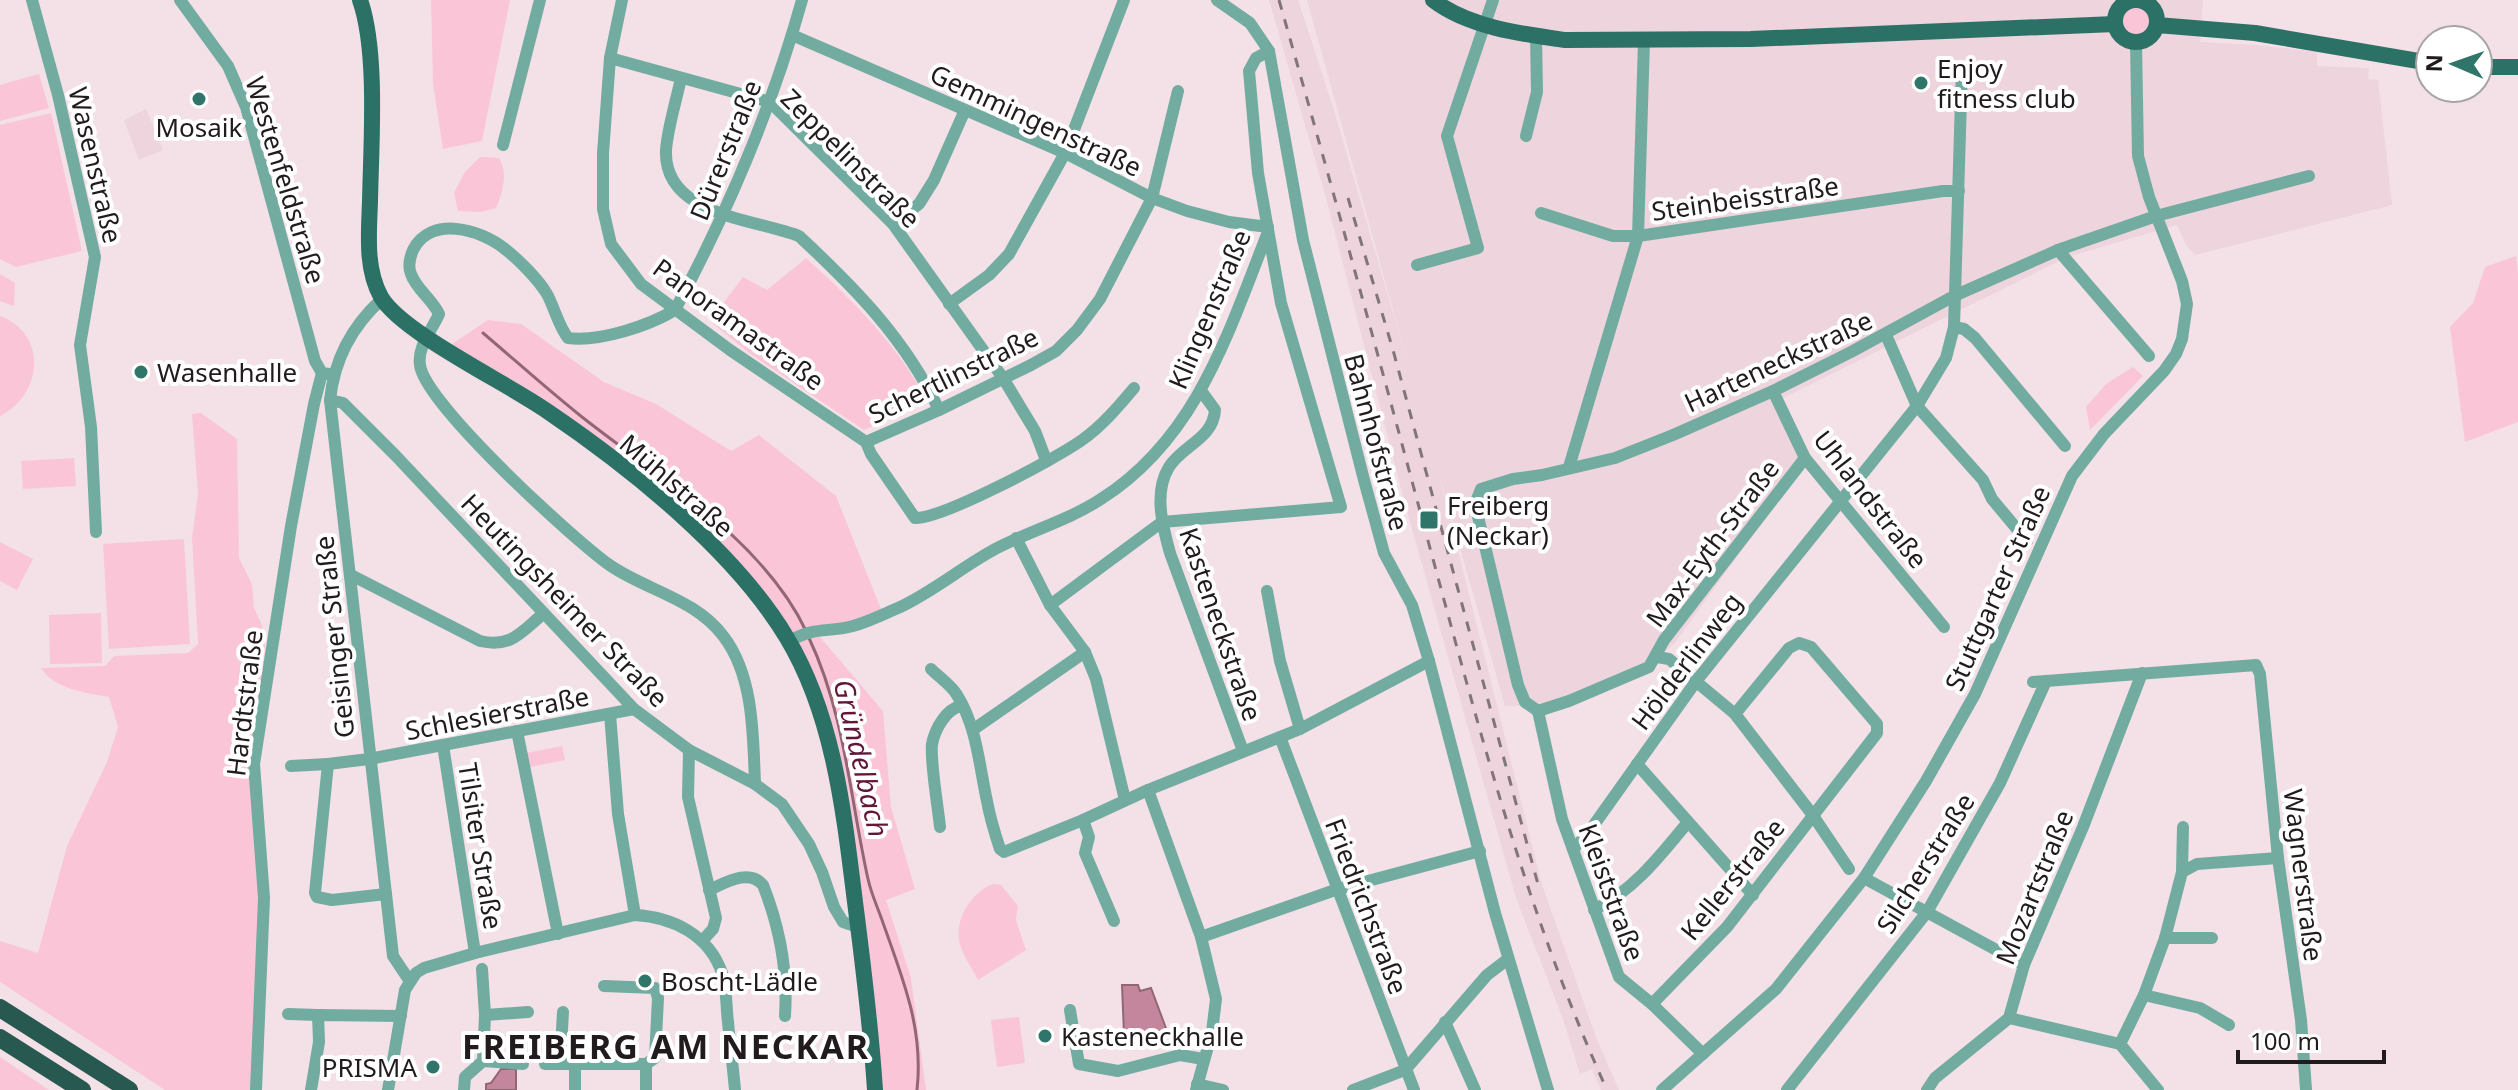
<svg xmlns="http://www.w3.org/2000/svg" width="2518" height="1090" viewBox="0 0 2518 1090" font-family="'Noto Sans',sans-serif">
	<style>
		.built { fill: #eed4dc }
		.green { fill: #fac6d7 }
		.water { fill: #c4869c; stroke: #936676; stroke-width: 2 }
		.lines { fill: none; stroke-linecap: round; stroke-linejoin: round }
		.stream { stroke: #936676; stroke-width: 3 }
		.minor { stroke: #72aca0; stroke-width: 12 }
		.major { stroke: #2c7166; stroke-width: 16 }
		.highway { stroke: #275950; stroke-width: 18 }
		.rail { stroke: #817579; stroke-width: 3; stroke-dasharray: 10 10; stroke-linecap: butt }
		.poi-dot { fill: #307569; stroke: #fff; stroke-width: 3 }
		.labels { text-anchor: middle; dominant-baseline: central; stroke-width: 8; stroke-linejoin: round; paint-order: stroke }
		.poi-label { font-size: 26px; fill: #221b1d; stroke: #fff; text-anchor: start }
		.street-label { font-size: 26px; fill: #221b1d; stroke: #fff }
		.water-label { font-size: 28px; font-style: italic; fill: #621739; stroke: #fff }
		.district-label { font-size: 34px; font-weight: bold; letter-spacing: 2px; fill: #221b1d; stroke: #fff }
	</style>
	<rect width="100%" height="100%" fill="#f3e1e7"/>
	<g class="built">
		<path d="M1269,0H1298L1333,107L1410,371L1307,0H2203L2200,42L2257,45L2317,52V66L2369,68L2368,79L2378,80L2392,205L2195,255L2186,245L2177,225L2067,257L1783,398L1805,463L1674,644L1638,673L1554,705L1505,706L1437,467L1542,885L1597,1040L1619,1090H1601L1592,1069L1580,1074L1563,1019L1516,898L1405,504L1325,194Z"/>
		<path d="M146,109L163,150L139,160L124,120Z"/>
	</g>
	<g class="green">
		<path d="M431,0H510L482,141L443,149L433,84Z"/>
		<circle cx="2137" cy="22" r="15"/>
		<path d="M39,74L49,108L0,121V85Z"/>
		<path d="M51,113L82,251L16,267L0,259V125Z"/>
		<path d="M480,157L499,158C508,173 503,192 496,208L481,212L458,211L454,193L465,172Z"/>
		<path d="M2516,256L2518,273V422L2465,442L2450,327L2473,303L2485,267Z"/>
		<path d="M806,258C853,300 898,346 928,402L864,430L749,353L710,321L743,277L767,290Z"/>
		<path d="M0,274L15,283L14,306L0,301Z"/>
		<path d="M0,316C48,334 43,394 0,416Z"/>
		<path d="M488,320L521,324L604,382L656,404L731,451L759,435L836,496L883,614L814,630L883,711L891,807L915,889L886,900L911,978L926,1090H875L836,777L789,641L687,521L452,344Z"/>
		<path d="M2133,367L2143,376L2090,430L2086,407L2106,384Z"/>
		<path d="M201,413L237,439L239,558L252,584L254,608L262,625L269,674L260,724L256,1090H165L0,982V941L38,953L67,846L107,762L118,727L109,697C86,693 54,689 41,668L105,666L114,656L188,653L198,644L192,538L198,494L192,414Z"/>
		<path d="M74,458L76,486L23,489L21,461Z"/>
		<path d="M184,539L190,644L109,649L103,544Z"/>
		<path d="M0,542L33,559L17,590L0,581Z"/>
		<path d="M101,613L102,663L50,664L49,615Z"/>
		<path d="M562,746L565,760L530,767L527,753Z"/>
		<path d="M993,884L1001,885L1018,906L1016,920L1026,950L978,980C972,968 961,953 959,940C955,918 973,891 993,884Z"/>
		<path d="M1019,1017L1025,1063L997,1067L991,1020Z"/>
		<path d="M0,1057L49,1090H0Z"/>
	</g>
	<g class="water">
		<path d="M1122,985H1138L1140,991L1151,988L1167,1031L1124,1034Z"/>
		<path d="M501,1069H516V1090H486V1084L491,1083Z"/>
	</g>
	<g class="lines">
		<g class="stream">
			<path d="M483,333C516,361 548,390 582,417C658,477 764,541 806,631"/>
			<path d="M809,638C845,714 850,798 868,879C871,893 877,906 882,920C902,977 924,1028 917,1090"/>
		</g>
		<g class="minor">
			<path d="M32,0L58,95L95,257L80,345L91,427L96,532"/>
			<path d="M180,0L228,66L246,107L315,361L322,373L329,374"/>
			<path d="M622,0L610,58L603,153V209L611,244L641,284L730,350L866,442L871,454L915,518C942,519 1057,458 1082,440C1102,426 1118,407 1134,388"/>
			<path d="M1217,0L1250,23L1269,51L1303,240L1364,480L1384,553L1412,605L1429,661L1495,913L1548,1090"/>
			<path d="M2139,0V1"/>
			<path d="M792,35L1065,153L1152,198L1187,211L1229,222L1268,227"/>
			<path d="M610,58L770,102L893,224L1003,378L1035,431L1046,460"/>
			<path d="M681,78C676,102 668,126 666,150C663,216 756,219 799,236C856,289 906,340 939,410"/>
			<path d="M1526,136L1537,92L1536,36"/>
			<path d="M503,145L540,0"/>
			<path d="M1541,213L1613,236H1638L1943,191H1959"/>
			<path d="M893,224L919,204L934,180L965,110"/>
			<path d="M2058,250L2149,356"/>
			<path d="M1417,265L1478,248L1447,136L1493,0"/>
			<path d="M382,299C352,326 334,361 330,400L393,956L409,980"/>
			<path d="M949,304L989,275L1009,254L1065,153L1124,0"/>
			<path d="M675,310C648,326 600,342 568,338C558,325 555,309 547,294C538,279 519,260 505,249C480,229 431,215 413,250C410,257 408,267 411,274C416,289 432,299 439,314C432,330 417,347 420,365C424,403 575,541 611,566C648,591 696,599 724,637C754,677 753,736 755,784"/>
			<path d="M675,310C728,211 772,108 802,0"/>
			<path d="M1954,327L1964,329L1975,338L2065,446"/>
			<path d="M1886,335L1917,406L1983,480L1992,499L2027,541"/>
			<path d="M1773,391L1805,458L1944,627"/>
			<path d="M1202,392L1215,410C1213,439 1183,445 1169,467C1153,493 1163,527 1170,553L1243,751"/>
			<path d="M330,400L343,403L396,456L634,709L689,750L755,784L782,804L809,844L822,872L834,907L843,922L858,927"/>
			<path d="M866,442L939,410L1031,365L1056,351L1077,330L1100,299L1152,198L1178,91"/>
			<path d="M1569,467L1638,236L1644,41"/>
			<path d="M1016,538L1050,605L1085,652L1096,679L1125,800"/>
			<path d="M351,575L480,641C511,648 520,633 543,614"/>
			<path d="M1267,591L1280,661L1300,729"/>
			<path d="M1050,605L1162,522L1341,507L1281,303L1258,173L1249,71L1256,58L1269,51"/>
			<path d="M789,641C817,626 826,633 853,626C868,622 884,614 898,608C933,592 963,566 997,548C1030,531 1069,520 1101,499C1197,438 1228,333 1268,232"/>
			<path d="M1657,657L1669,659L1735,714L1812,814L1849,869"/>
			<path d="M931,669C939,677 952,686 957,695C977,727 979,765 987,801C990,818 995,834 1000,849L1004,852L1083,820L1148,790L1300,729L1429,661"/>
			<path d="M2033,682L2256,665L2260,674L2278,858L2301,1020L2306,1090"/>
			<path d="M1538,711L1525,702L1518,685L1475,504L1481,489L1513,479L1542,475L1615,458L1673,435L1773,391L1851,352L1954,296L2058,250L2156,216L2309,176"/>
			<path d="M1538,711L1562,819L1619,977L1652,1004L1703,1054"/>
			<path d="M1538,711L1569,701L1649,667L1664,640L1805,458"/>
			<path d="M610,714L618,814L635,915"/>
			<path d="M974,729L1085,652"/>
			<path d="M517,731L558,934"/>
			<path d="M1280,737L1414,1090"/>
			<path d="M443,745L475,953"/>
			<path d="M689,750L688,797L716,918L713,929L702,941"/>
			<path d="M1637,764L1753,895"/>
			<path d="M291,766L328,764"/>
			<path d="M1148,790L1201,937L1216,999L1212,1032L1196,1090"/>
			<path d="M1083,820L1089,837L1085,853L1114,921"/>
			<path d="M940,827C938,807 930,761 932,744C935,729 946,709 961,706"/>
			<path d="M1573,849L1586,836L1697,680L1917,406L1946,358L1954,327L1962,67"/>
			<path d="M2182,872L2197,864L2278,858"/>
			<path d="M1864,878L2024,965"/>
			<path d="M709,890C725,883 749,868 763,885C780,928 788,970 785,1016"/>
			<path d="M386,894L332,900L317,897L315,893L328,764L369,759L634,709"/>
			<path d="M1594,910C1634,890 1660,856 1688,822"/>
			<path d="M1201,937L1338,889L1480,851"/>
			<path d="M2165,938H2212"/>
			<path d="M482,969L485,1015L483,1061"/>
			<path d="M604,986L655,988L658,998L655,1058L646,1064V1090"/>
			<path d="M2144,995L2200,1008L2229,1025"/>
			<path d="M1652,1004L1727,927L1877,733V724L1811,647L1799,643L1789,648L1735,714"/>
			<path d="M1070,1010L1079,1064L1118,1071L1180,1055L1203,1059"/>
			<path d="M288,1014L318,1015"/>
			<path d="M485,1015L528,1012"/>
			<path d="M2009,1018L2120,1044L2158,1090"/>
			<path d="M1445,1022L1475,1090"/>
			<path d="M2120,1044L2144,995L2165,938L2182,872L2183,827"/>
			<path d="M545,1064H646"/>
			<path d="M560,1064L563,1012"/>
			<path d="M1197,1084L1223,1090"/>
			<path d="M256,1090L264,898L254,764L291,526L314,404L322,373"/>
			<path d="M311,1090L319,1042L318,1015L401,1016"/>
			<path d="M388,1090L405,990L416,973L424,968L475,953L635,915C673,917 709,935 722,973C727,988 726,1007 728,1022C730,1045 733,1067 735,1090"/>
			<path d="M464,1090L465,1077L483,1061L523,1064"/>
			<path d="M575,1090V1064"/>
			<path d="M1353,1090L1405,1070L1487,975L1508,959"/>
			<path d="M1662,1090L1776,989L1864,878L1926,781L1975,694L2072,476L2104,434L2164,371L2176,354L2182,339L2187,304L2182,281L2149,197L2138,156L2136,43"/>
			<path d="M1787,1090L1927,912L2000,783L2046,681"/>
			<path d="M1927,1090L1935,1078L2009,1018L2024,965L2083,827L2142,673"/>
		</g>
		<g class="major">
			<path d="M360,0C378,51 371,145 370,201C369,233 365,268 381,297C402,333 509,384 547,411C631,468 735,551 787,638C834,716 844,814 855,902C863,964 871,1027 875,1090"/>
			<path d="M1433,0C1468,27 1521,34 1565,40L1751,39L2115,24"/>
			<circle cx="2136" cy="21" r="21"/>
			<path d="M2157,25L2255,33L2430,63"/>
			<path d="M2478,67H2518"/>
		</g>
		<g class="highway">
			<path d="M0,1008L129,1090"/>
			<path d="M0,1038L82,1090"/>
		</g>
		<g class="rail">
			<path d="M1279,0C1330,179 1379,358 1427,537C1478,725 1526,912 1607,1090"/>
			<path d="M1348,198L1393,350L1539,888"/>
		</g>
	</g>
	<g class="poi-dot">
		<circle cx="1921" cy="83" r="8"/>
		<circle cx="199" cy="99" r="8"/>
		<circle cx="141" cy="372" r="8"/>
		<rect x="1419" y="510" width="20" height="20" rx="4"/>
		<circle cx="645" cy="981" r="8"/>
		<circle cx="1045" cy="1036" r="8"/>
		<circle cx="433" cy="1067" r="8"/>
	</g>
	<g class="labels">
		<g class="poi-label">
			<text x="1937" y="68">Enjoy<tspan x="1937" dy="30">fitness club</tspan></text>
			<text x="199" y="127" text-anchor="middle">Mosaik</text>
			<text x="157" y="372">Wasenhalle</text>
			<text x="1447" y="505">Freiberg<tspan x="1447" dy="30">(Neckar)</tspan></text>
			<text x="661" y="981">Boscht-Lädle</text>
			<text x="1061" y="1036">Kasteneckhalle</text>
			<text x="417" y="1067" text-anchor="end">PRISMA</text>
		</g>
		<g class="street-label">
			<text transform="translate(1036 120) rotate(25)">Gemmingenstraße</text>
			<text transform="translate(725 150) rotate(-68)">Dürerstraße</text>
			<text transform="translate(851 158) rotate(45)">Zeppelinstraße</text>
			<text transform="translate(96 165) rotate(77)">Wasenstraße</text>
			<text transform="translate(286 180) rotate(73)">Westenfeldstraße</text>
			<text transform="translate(1745 198) rotate(-8)">Steinbeisstraße</text>
			<text transform="translate(1209 309) rotate(-67)">Klingenstraße</text>
			<text transform="translate(739 324) rotate(36)">Panoramastraße</text>
			<text transform="translate(1778 361) rotate(-25)">Harteneckstraße</text>
			<text transform="translate(953 375) rotate(-26)">Schertlinstraße</text>
			<text transform="translate(1377 442) rotate(75)">Bahnhofstraße</text>
			<text transform="translate(677 485) rotate(41)">Mühlstraße</text>
			<text transform="translate(1871 499) rotate(52)">Uhlandstraße</text>
			<text transform="translate(1712 543) rotate(-53)">Max-Eyth-Straße</text>
			<text transform="translate(1997 588) rotate(-66)">Stuttgarter Straße</text>
			<text transform="translate(565 600) rotate(46)">Heutingsheimer Straße</text>
			<text transform="translate(1221 624) rotate(71)">Kasteneckstraße</text>
			<text transform="translate(334 637) rotate(-96)">Geisinger Straße</text>
			<text transform="translate(1686 661) rotate(-53)">Hölderlinweg</text>
			<text transform="translate(244 703) rotate(-83)">Hardtstraße</text>
			<text transform="translate(497 713) rotate(-11)">Schlesierstraße</text>
			<text transform="translate(481 846) rotate(81)">Tilsiter Straße</text>
			<text transform="translate(1925 863) rotate(-58)">Silcherstraße</text>
			<text transform="translate(2304 875) rotate(83)">Wagnerstraße</text>
			<text transform="translate(1732 879) rotate(-51)">Kellerstraße</text>
			<text transform="translate(2034 887) rotate(-68)">Mozartstraße</text>
			<text transform="translate(1612 892) rotate(70)">Kleiststraße</text>
			<text transform="translate(1367 906) rotate(69)">Friedrichstraße</text>
		</g>
		<g class="water-label">
			<text transform="translate(862 758) rotate(77)">Gründelbach</text>
		</g>
		<g class="district-label">
			<text x="666" y="1046">FREIBERG AM NECKAR</text>
		</g>
	</g>
	<g transform="translate(2454 64) rotate(272)"><circle r="38" fill="#ffffff" stroke="#a7a4a5" stroke-width="2"/>
	<path d="M0-6L14 30L0 20L-14 30Z" fill="#307569"/>
	<text y="-12" font-size="22" font-weight="bold" text-anchor="middle" fill="#221b1d">N</text>
	</g>
	<path d="M2238 1050v12h146v-12" fill="none" stroke="#221b1d" stroke-width="4"/>
	<text x="2250" y="1050" font-size="24" fill="#221b1d" stroke="#ffffff" stroke-width="6" paint-order="stroke">100 m</text>
</svg>
